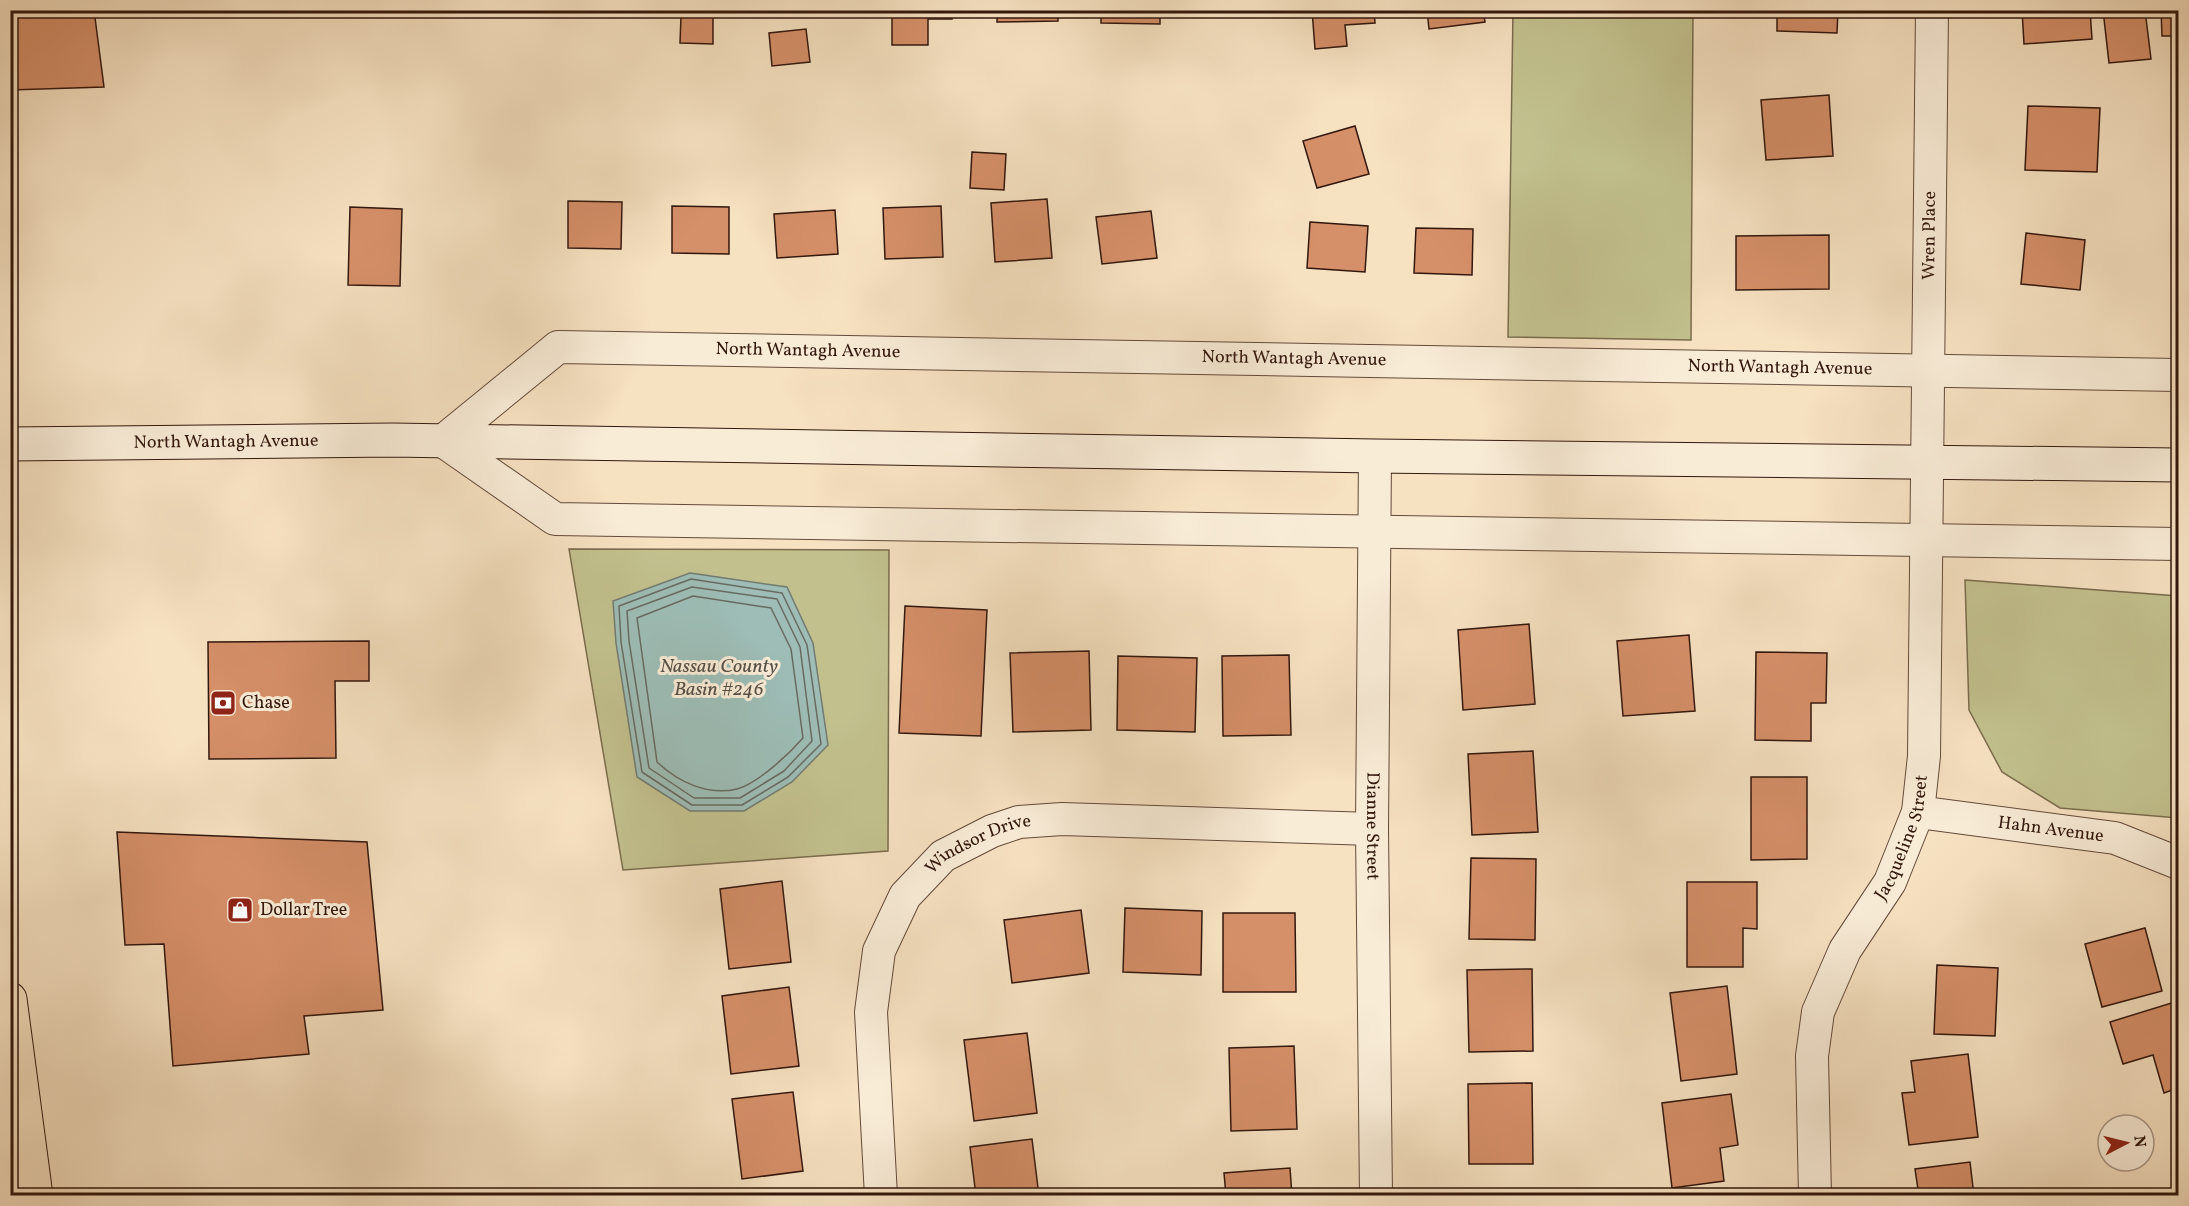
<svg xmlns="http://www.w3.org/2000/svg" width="2189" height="1206" viewBox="0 0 2189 1206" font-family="Vollkorn,serif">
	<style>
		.green { fill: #c2c18e; stroke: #7a6c4e; stroke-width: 1.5 }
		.water { fill: #9dbdb6; stroke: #727b72; stroke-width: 1.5 }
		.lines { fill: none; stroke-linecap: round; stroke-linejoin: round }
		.shore { stroke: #686a62; stroke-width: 1.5 }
		.building { fill: #d58f69; stroke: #32170d; stroke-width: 1.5 }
		.street-casing { stroke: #634a3a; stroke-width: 34 }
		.secondary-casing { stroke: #32170d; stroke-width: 35 }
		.primary-casing { stroke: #32170d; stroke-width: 35 }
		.street { stroke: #f9ecd7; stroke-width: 32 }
		.secondary { stroke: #f9ecd7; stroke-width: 33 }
		.primary { stroke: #f6e1c1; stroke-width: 33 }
		.labels { text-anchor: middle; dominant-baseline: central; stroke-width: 6; stroke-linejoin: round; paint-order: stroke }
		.street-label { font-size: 18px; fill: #32170d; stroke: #f9ecd7 }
		.poi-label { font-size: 18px; fill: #32170d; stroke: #f9ecd7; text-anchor: start }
		.water-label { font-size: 20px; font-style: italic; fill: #575148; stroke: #f9ecd7 }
	</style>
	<rect width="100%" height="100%" fill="#f6e1c1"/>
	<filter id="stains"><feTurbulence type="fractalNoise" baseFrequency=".00333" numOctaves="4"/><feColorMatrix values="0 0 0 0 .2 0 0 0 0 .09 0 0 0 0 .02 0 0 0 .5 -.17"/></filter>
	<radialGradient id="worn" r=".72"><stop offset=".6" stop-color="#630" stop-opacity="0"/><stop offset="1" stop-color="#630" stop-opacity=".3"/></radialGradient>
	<g class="green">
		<path d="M1513,11H1693L1691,340L1508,337Z"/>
		<path d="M569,549L889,550L888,851L623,870Z"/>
		<path d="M1965,580L2178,596V818L2060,808L2002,772L1969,710Z"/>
	</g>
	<path class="water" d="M690,573L787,587L813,643L828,745L792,782L744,811H690L637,777L616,643L613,601Z"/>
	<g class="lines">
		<g class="shore">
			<path d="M691,579L782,593L807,645L821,744L788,777L742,805H692L642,772L621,642L619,606Z"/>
			<path d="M692,587L777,599L800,647L812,741L784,771L740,798H694L649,768L629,641L627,611Z"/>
			<path d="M693,596L771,608L791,649L803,738C789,754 757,784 737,789C708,796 678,782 657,762L637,618Z"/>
		</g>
	</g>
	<g class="building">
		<path d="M10,10H94L104,87L10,90Z"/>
		<path d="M656,10H739V16H713V44L680,43L681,16L656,17Z"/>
		<path d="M781,10H841V17L781,16Z"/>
		<path d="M892,10H952V19H928V45H892Z"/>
		<path d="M997,10H1058V21L997,22Z"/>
		<path d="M1101,10H1160V24L1101,23Z"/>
		<path d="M1312,10H1374L1375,23L1345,25L1347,46L1315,49Z"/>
		<path d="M1427,10H1483L1485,22L1429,29Z"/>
		<path d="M1777,10H1838L1837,33L1777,31Z"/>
		<path d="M2022,10H2090L2092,39L2024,44Z"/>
		<path d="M2103,10H2145L2151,59L2109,63Z"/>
		<path d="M2161,10H2178V36H2162Z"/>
		<path d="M806,29L810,62L772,66L769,33Z"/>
		<path d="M1829,95L1833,156L1766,160L1761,100Z"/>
		<path d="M2028,106L2100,108L2097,172L2025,170Z"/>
		<path d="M1355,126L1369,174L1317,188L1303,141Z"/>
		<path d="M972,152L1006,154L1004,190L970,188Z"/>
		<path d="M1047,199L1052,258L995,262L991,203Z"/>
		<path d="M568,201L622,202L621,249L568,248Z"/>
		<path d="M672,206L729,207V254L672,253Z"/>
		<path d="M941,206L943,257L885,259L883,208Z"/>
		<path d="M350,207L402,209L400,286L348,285Z"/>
		<path d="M835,210L838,254L777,258L774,214Z"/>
		<path d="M1151,211L1157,258L1102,264L1096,217Z"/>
		<path d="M1310,222L1368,226L1365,272L1307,268Z"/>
		<path d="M1416,228L1473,229L1472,275L1414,273Z"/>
		<path d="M2026,233L2085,240L2080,290L2021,284Z"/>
		<path d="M1829,235V289L1736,290V236Z"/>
		<path d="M2174,249H2178V294H2176Z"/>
		<path d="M905,606L987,610L981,736L899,733Z"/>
		<path d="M1529,624L1535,704L1463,710L1458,630Z"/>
		<path d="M1689,635L1695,711L1623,716L1617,641Z"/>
		<path d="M369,641V681H335L336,758L209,759L208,642Z"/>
		<path d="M1089,651L1091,730L1013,732L1010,653Z"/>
		<path d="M1756,652L1827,653L1826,703H1811V741L1755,740Z"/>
		<path d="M1289,655L1291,735L1223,736L1222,656Z"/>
		<path d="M1118,656L1197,658L1195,732L1117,730Z"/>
		<path d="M1533,751L1538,832L1472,835L1468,754Z"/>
		<path d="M1751,777H1807V859L1751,860Z"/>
		<path d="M117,832L367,842L383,1010L304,1016L309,1054L173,1066L164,944L125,945Z"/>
		<path d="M1471,858L1536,859L1535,940L1469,939Z"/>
		<path d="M782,881L791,962L729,969L720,889Z"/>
		<path d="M1687,882H1757V929L1743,928V967H1687Z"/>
		<path d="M1125,908L1202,911L1201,975L1123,972Z"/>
		<path d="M1081,910L1089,973L1012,983L1004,920Z"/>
		<path d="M1223,913H1295L1296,992H1223Z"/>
		<path d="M2145,928L2162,991L2102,1007L2085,944Z"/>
		<path d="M1937,965L1998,968L1995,1036L1934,1034Z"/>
		<path d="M1532,969L1533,1051L1469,1052L1467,970Z"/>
		<path d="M1727,986L1737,1074L1681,1081L1670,993Z"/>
		<path d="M789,987L799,1066L731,1074L722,996Z"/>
		<path d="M2178,1001V1088L2164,1093L2153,1055L2123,1064L2110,1022Z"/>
		<path d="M1027,1033L1037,1113L974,1121L964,1040Z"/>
		<path d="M1294,1046L1297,1129L1231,1131L1229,1048Z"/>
		<path d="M1968,1054L1978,1137L1909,1145L1902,1093L1915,1092L1911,1061Z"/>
		<path d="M1532,1083L1533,1164H1469L1468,1084Z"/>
		<path d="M793,1092L803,1171L742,1179L732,1099Z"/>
		<path d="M1731,1094L1738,1145L1720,1148L1724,1181L1672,1188L1662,1103Z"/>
		<path d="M1032,1139L1039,1196H976L970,1147Z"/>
		<path d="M1970,1162L1974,1196H1919L1915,1169Z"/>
		<path d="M1290,1168L1292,1196H1226L1224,1173Z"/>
	</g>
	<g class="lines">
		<defs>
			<g id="street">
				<path d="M2178,375L558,347L443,441L555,519L2178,544"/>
				<path id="s1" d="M1375,456L1372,829L1376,1196"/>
				<path id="s2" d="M1918,812L2115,838L2178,863"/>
				<path id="s3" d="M881,1196L871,1012L879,951L905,896L943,856L992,831L1019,822L1062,819L1372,829"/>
				<path id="s4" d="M1815,1196L1812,1056L1818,1012L1845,950L1890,882L1918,812L1924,756L1932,10"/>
			</g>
			<g id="secondary">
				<path id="s5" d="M10,444L393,440L1375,456L2178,465"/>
			</g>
			<path id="primary" d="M10,999L36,1196"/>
		</defs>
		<use href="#street" class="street-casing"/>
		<use href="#secondary" class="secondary-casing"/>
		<use href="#primary" class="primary-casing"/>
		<use href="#street" class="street"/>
		<use href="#secondary" class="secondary"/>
		<use href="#primary" class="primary"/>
	</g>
	<defs>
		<symbol id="bank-square" viewBox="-11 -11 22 22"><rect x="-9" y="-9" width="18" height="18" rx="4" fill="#8f2418" stroke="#f9ecd7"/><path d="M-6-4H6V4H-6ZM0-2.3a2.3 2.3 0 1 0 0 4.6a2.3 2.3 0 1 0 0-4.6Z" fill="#fff"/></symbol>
		<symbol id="shop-square" viewBox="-11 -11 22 22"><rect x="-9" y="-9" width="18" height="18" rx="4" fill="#8f2418" stroke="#f9ecd7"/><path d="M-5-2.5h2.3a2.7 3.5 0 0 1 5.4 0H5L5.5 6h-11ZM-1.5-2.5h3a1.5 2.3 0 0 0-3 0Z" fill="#fff"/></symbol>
	</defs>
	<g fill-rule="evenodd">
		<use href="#bank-square" x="208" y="688" width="30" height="30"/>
		<use href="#shop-square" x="225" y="895" width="30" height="30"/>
	</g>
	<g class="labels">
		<g class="street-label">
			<text stroke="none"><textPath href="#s4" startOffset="986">Wren Place</textPath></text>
			<text transform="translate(808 351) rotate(1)">North Wantagh Avenue</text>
			<text transform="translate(1294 359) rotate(1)">North Wantagh Avenue</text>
			<text transform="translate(1780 368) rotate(1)">North Wantagh Avenue</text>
			<text stroke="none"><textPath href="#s5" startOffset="216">North Wantagh Avenue</textPath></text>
			<text stroke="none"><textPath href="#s1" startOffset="370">Dianne Street</textPath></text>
			<text stroke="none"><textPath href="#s2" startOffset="134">Hahn Avenue</textPath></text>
			<text stroke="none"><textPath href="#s4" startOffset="380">Jacqueline Street</textPath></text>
			<text stroke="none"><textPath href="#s3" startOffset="399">Windsor Drive</textPath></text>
		</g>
		<g class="poi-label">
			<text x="242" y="703">Chase</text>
			<text x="260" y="910">Dollar Tree</text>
		</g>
		<g class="water-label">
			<text x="719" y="667">Nassau County<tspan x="719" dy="23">Basin #246</tspan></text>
		</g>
	</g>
	<rect width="2189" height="1206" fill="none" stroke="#f6e1c1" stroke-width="36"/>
	<rect x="12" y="12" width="2165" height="1182" fill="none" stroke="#32170d" stroke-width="3"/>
	<rect x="18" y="18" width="2153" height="1170" fill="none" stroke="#32170d" stroke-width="1.5"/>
	<g transform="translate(2126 1143) rotate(83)"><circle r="28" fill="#f9ecd7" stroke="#a99786" stroke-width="1.5"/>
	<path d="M0-4.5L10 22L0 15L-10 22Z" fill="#8f2418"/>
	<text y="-9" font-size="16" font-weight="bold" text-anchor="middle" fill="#32170d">N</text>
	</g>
	<rect width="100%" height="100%" filter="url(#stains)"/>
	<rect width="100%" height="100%" fill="url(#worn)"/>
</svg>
